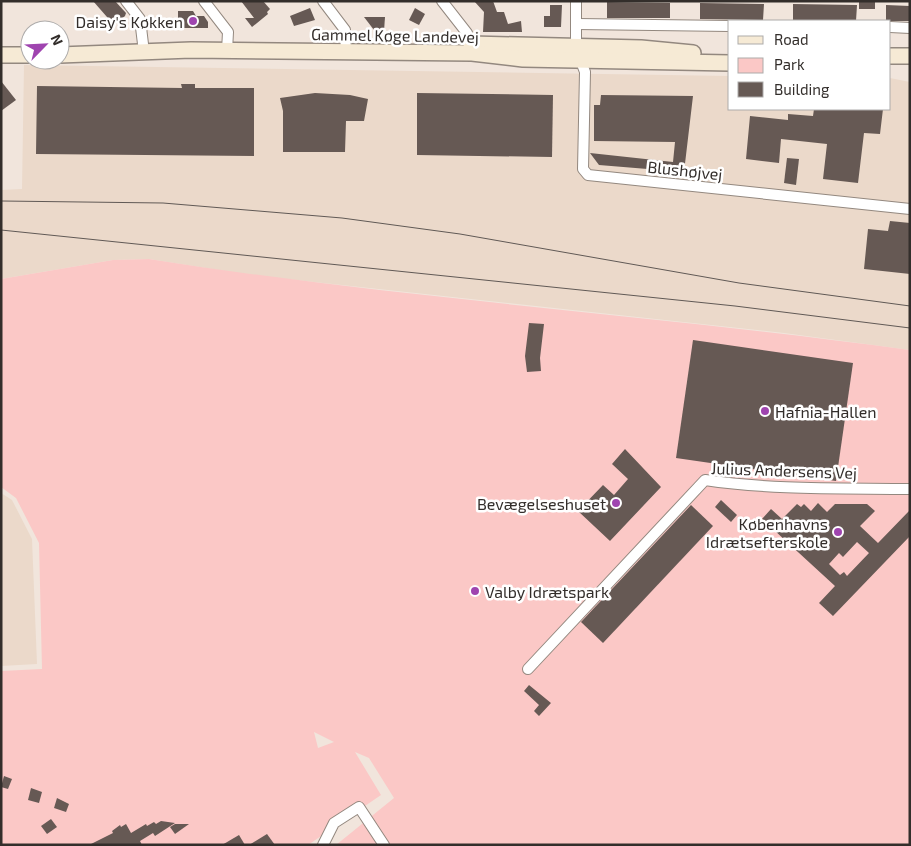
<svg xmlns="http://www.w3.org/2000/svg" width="911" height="846" viewBox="0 0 911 846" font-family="'Exo 2',sans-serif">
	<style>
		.built { fill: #ebd9ca }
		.green { fill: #fbc8c6; fill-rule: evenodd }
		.building { fill: #665954; fill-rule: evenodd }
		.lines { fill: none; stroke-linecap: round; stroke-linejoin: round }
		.street-casing { stroke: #93887f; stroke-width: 12 }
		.secondary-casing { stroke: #93887f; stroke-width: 18 }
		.street { stroke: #fff; stroke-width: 10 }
		.secondary { stroke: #f6ead5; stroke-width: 15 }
		.tram { stroke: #605955; stroke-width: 1 }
		.poi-dot { fill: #9f44af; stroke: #fff; stroke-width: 2 }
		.labels { text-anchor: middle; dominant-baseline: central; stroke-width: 5; stroke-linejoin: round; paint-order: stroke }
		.poi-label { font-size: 16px; fill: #332e2b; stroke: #fff; text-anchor: end }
		.street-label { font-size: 16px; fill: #332e2b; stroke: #fff }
	</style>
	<rect width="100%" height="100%" fill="#f1e5dc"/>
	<g class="built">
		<path d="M24,65L730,76V109H890V78L910,82V350L784,333L250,275L149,259L113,260L1,279V190L22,189Z"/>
		<path d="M1,493L12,500L32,539L37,664L1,666Z"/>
	</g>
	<path class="green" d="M149,259C401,299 657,315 910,350V845H336L394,798L369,758L355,752L381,795L308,845H1V671L42,669L39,543L16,498L1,487V279L113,260ZM314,732L334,742L318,748Z"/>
	<g class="building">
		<path d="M93,1H115L126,13L125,16L114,25Z"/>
		<path d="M241,1H263L270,9L267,12L268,14L252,27L245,18H254Z"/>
		<path d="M474,1H493L497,12H504L508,24L521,21L522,32H483L484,12Z"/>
		<rect x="859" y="1" width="16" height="8"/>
		<path d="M607,2L670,3V18H607Z"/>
		<path d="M700,3L764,4L763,20L700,19Z"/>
		<path d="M793,4L857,5L856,21L793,20Z"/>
		<path d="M550,5H562L561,27H544V16H550Z"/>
		<path d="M886,5L910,6V21H886Z"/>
		<path d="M310,8L315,20L294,26L290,16Z"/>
		<path d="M415,8L425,14L419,25L409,20Z"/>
		<path d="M178,11H193L196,16H204L208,22V28H178Z"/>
		<path d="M364,17H385L384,31L374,30Z"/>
		<path d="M1,81L16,100L1,111Z"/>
		<path d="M181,84H195V88H254V156L36,154L37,86L182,88Z"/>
		<path d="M315,93L350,95L368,99L364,121H346L345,152H283V111L280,98Z"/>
		<path d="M417,93L553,95L552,157L417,155Z"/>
		<path d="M601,95L693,96L684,172L599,165L590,153L673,162L675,142L594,141V105H600Z"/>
		<path d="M814,109H883L880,134L864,133L858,183L823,179L827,144L781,139L779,163L746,159L750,116L788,120V114L813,116Z"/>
		<path d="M787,158L799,159L796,185L784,183Z"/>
		<path d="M890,221L910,223V274L864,269L868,229L888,231Z"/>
		<path d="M529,323L544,324L540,358L541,371L527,372L525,356Z"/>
		<path d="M693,340L853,363L836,481L676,458Z"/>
		<path d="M625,449L661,487L610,541L578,511L603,485L614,495L628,479L612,464Z"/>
		<path d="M721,500L737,515L731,522L715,507Z"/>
		<path d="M818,503L827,512L835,504H867L875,511L860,526L878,543L910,510V536L833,616L819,603L835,586L762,519L771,509L782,519L797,504L801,507L804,504L811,511ZM857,542L869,553L847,576L844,572L840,575L829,564L839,553L843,557Z"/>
		<path d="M691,505L713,526L603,643L581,622Z"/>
		<path d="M529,685L551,703L539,716L534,711L539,705L524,691Z"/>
		<path d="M4,776L12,779L8,789L1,787Z"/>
		<path d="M31,788L42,792L39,803L28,800Z"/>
		<path d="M57,798L69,804L66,812L54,808Z"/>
		<path d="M51,819L57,827L47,834L41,826Z"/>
		<path d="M161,821L175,823L155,836L153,833L140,841L142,845H89L113,833L112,831L120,825L121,827L126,824L131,833L146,824L147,826L154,822L156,824Z"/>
		<path d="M175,824H189L175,834L170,827Z"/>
		<path d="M267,834L275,845H249Z"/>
		<path d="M239,835L245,845H222Z"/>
	</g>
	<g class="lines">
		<defs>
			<g id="street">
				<path d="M126,1L140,19L143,44"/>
				<path d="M204,1L228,32L227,51"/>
				<path d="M323,1L345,30L346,52"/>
				<path d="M442,1L467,33L471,48"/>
				<path d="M576,1V48L585,72L583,169L588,175L910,209"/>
				<path d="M577,24L730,26"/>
				<path d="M890,27L910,28"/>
				<path d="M528,669L705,480C772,490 842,488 910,489"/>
				<path d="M323,845L334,823L359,807L384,845"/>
			</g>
			<g id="secondary">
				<path d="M471,44L641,48L693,53"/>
				<path d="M1,55H30"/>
				<path d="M60,55L191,50L472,53L523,59L730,63"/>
				<path d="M890,56H910"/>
			</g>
		</defs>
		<use href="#street" class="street-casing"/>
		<use href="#secondary" class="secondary-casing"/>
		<use href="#street" class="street"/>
		<use href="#secondary" class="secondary"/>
		<g class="tram">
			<path d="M1,201L163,203L342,218L460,234L739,283L910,306"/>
			<path d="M1,230L735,306L910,328"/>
		</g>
	</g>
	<g class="poi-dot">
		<circle cx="193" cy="21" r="5"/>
		<circle cx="765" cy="411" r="5"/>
		<circle cx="616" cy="503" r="5"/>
		<circle cx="838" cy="532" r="5"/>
		<circle cx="475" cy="591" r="5"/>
	</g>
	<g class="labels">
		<g class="poi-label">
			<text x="183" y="21">Daisy's Køkken</text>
			<text x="775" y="411" text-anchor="start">Hafnia-Hallen</text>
			<text x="606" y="503">Bevægelseshuset</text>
			<text x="828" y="523">Københavns<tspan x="828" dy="18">Idrætsefterskole</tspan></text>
			<text x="485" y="591" text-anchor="start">Valby Idrætspark</text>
		</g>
		<g class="street-label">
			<text transform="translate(395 35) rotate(1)">Gammel Køge Landevej</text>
			<text transform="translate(685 170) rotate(6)">Blushøjvej</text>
			<text transform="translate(784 470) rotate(2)">Julius Andersens Vej</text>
		</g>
	</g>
	<rect width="911" height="846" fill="none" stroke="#332e2b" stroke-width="5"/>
	<rect x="728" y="20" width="162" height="90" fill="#ffffff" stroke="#adabaa"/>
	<rect x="738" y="36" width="25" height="8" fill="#f6ead5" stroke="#adabaa"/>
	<text x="774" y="45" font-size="15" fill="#332e2b">Road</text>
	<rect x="738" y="58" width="25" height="15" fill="#fbc8c6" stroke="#adabaa"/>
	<text x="774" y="70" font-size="15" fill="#332e2b">Park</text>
	<rect x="738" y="82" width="25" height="15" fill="#665954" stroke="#adabaa"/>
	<text x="774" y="95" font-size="15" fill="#332e2b">Building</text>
	<g transform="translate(45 45) rotate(66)"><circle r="24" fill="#ffffff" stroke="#adabaa"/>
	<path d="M0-4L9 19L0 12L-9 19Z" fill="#9f44af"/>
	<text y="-8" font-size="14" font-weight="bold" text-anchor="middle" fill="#332e2b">N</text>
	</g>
</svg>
